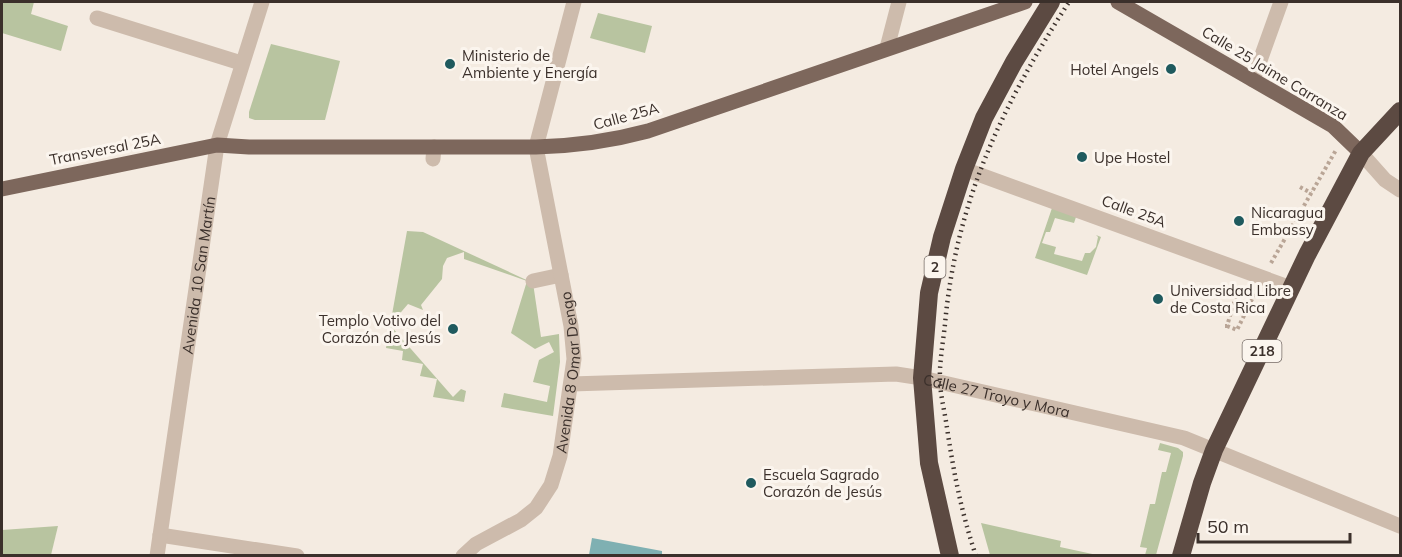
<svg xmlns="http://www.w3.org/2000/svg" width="1402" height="557" viewBox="0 0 1402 557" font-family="Mulish,sans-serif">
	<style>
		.green { fill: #b8c4a0 }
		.water { fill: #7fb0b2 }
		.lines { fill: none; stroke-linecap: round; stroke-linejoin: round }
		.path { stroke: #b9a596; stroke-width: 4; stroke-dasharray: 3 3; stroke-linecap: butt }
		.minor { stroke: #cdbbac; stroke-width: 15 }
		.major { stroke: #7d675c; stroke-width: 15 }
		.highway { stroke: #5c4a42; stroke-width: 18 }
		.rail { stroke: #3b302b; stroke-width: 4.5; stroke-dasharray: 1.5 4.5; stroke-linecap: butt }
		.poi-dot { fill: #1f5a5e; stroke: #fbf5ee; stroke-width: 2 }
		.labels { text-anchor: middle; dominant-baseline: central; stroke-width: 6; stroke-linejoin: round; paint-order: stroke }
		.shield { fill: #fbf5ee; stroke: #756b66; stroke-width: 1.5 }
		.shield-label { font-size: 14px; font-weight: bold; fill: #3b302b }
		.poi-label { font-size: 15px; fill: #3b302b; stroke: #fbf5ee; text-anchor: start }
		.street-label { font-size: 15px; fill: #3b302b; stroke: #fbf5ee }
	</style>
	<rect width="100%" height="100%" fill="#f4ebe1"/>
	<g class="green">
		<path d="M2,2H34L31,14L68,26L61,51L2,33Z"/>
		<path d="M598,13L652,26L645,53L590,38Z"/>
		<path d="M271,44L340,61L325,120H255L249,118V112Z"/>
		<path d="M1052,208L1076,217L1074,223L1055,218L1050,232H1046L1042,243L1056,247L1054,254L1082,261L1085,253H1090L1096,247L1098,237L1096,235L1101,237L1087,275L1035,258Z"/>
		<path d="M407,231L423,232L533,283L541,337L559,334L560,362L553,416L501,407L504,393L547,402L550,386L533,382L539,360L554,352L549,342L535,349L511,333L527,281L464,259V252L447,258L443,266L442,279L421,305L423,310L408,304L390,325L453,397L461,389L466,391L464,402L433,397L437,379L420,376L423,364L402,360L403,351L386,348Z"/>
		<path d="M1160,443L1178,448L1183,452V456L1156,555H1145L1147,548L1140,547L1150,504H1155L1162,472H1166L1171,453L1158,450Z"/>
		<path d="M981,523L1061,541L1060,547L1097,555H990Z"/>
		<path d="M58,526L51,555H2V530Z"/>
	</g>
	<path class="water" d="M592,538L662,551V555H589Z"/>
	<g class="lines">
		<g class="path">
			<path d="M1300,187L1311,193"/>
			<path d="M1271,263L1336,150"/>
			<path d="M1225,326H1227L1239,286"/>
			<path d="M1227,326L1237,330L1256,291"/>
		</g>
		<g class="minor">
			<path d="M97,18L241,63"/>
			<path d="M887,48L899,2"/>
			<path d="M1253,80L1281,2"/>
			<path d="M1361,153L1385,180L1400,190"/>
			<path d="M433,159L434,147"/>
			<path d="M964,169L1291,288"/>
			<path d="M533,281L561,275"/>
			<path id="s1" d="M571,384L896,374L922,378L1184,438L1400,526"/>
			<path d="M160,535L297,556"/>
			<path id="s2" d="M157,556L217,145L262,2"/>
			<path id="s3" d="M463,556L476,544L521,520L536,508L551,485L560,456L574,359L571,326L536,147L574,2"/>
		</g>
		<g class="major">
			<path d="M1118,2L1333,126L1361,153"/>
			<path d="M2,189L217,145L249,147H536C575,146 611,141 648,131L1025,2"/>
		</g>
		<g class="highway">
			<path d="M950,556L929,463L922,378L929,293L942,237L964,169L984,118L1014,62L1051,2"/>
			<path d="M1181,556L1202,483L1214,450L1307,255L1361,153L1400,111"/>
		</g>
		<path class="rail" d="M976,556C961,511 954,474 947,428C945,413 941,398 940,383C939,364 943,343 945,324C956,201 1003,104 1069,2"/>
	</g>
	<g class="poi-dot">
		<circle cx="450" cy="64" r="6"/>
		<circle cx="1171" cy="69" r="6"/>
		<circle cx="1082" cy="157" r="6"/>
		<circle cx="1239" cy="221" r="6"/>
		<circle cx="1158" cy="299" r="6"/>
		<circle cx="453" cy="329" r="6"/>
		<circle cx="751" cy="483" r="6"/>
	</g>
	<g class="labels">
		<g class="shield">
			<rect x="924.5" y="256" width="21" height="22" rx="4.5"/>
			<rect x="1242.5" y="340" width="39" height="22" rx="4.5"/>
		</g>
		<g class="shield-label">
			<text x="935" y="267">2</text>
			<text x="1262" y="351">218</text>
		</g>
		<g class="poi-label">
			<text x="462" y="55">Ministerio de<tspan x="462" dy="17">Ambiente y Energía</tspan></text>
			<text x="1159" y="69" text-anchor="end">Hotel Angels</text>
			<text x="1094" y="157">Upe Hostel</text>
			<text x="1251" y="212">Nicaragua<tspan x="1251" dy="17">Embassy</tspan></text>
			<text x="1170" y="290">Universidad Libre<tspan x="1170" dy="17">de Costa Rica</tspan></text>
			<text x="441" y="320" text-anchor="end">Templo Votivo del<tspan x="441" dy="17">Corazón de Jesús</tspan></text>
			<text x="763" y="474">Escuela Sagrado<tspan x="763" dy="17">Corazón de Jesús</tspan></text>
		</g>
		<g class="street-label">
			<text transform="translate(1275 73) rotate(31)">Calle 25 Jaime Carranza</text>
			<text transform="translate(626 116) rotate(-15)">Calle 25A</text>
			<text transform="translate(105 149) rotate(-11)">Transversal 25A</text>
			<text transform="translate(1134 211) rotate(20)">Calle 25A</text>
			<text stroke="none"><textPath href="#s2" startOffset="284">Avenida 10 San Martín</textPath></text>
			<text stroke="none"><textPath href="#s3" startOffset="230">Avenida 8 Omar Dengo</textPath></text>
			<text stroke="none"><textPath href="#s1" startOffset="428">Calle 27 Troyo y Mora</textPath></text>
		</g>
	</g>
	<rect width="1402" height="557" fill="none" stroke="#3b302b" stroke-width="6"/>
	<path d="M1198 533v9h152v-9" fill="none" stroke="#3b302b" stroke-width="3"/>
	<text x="1207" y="533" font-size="18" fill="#3b302b" stroke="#fbf5ee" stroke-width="4.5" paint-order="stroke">50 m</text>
</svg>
